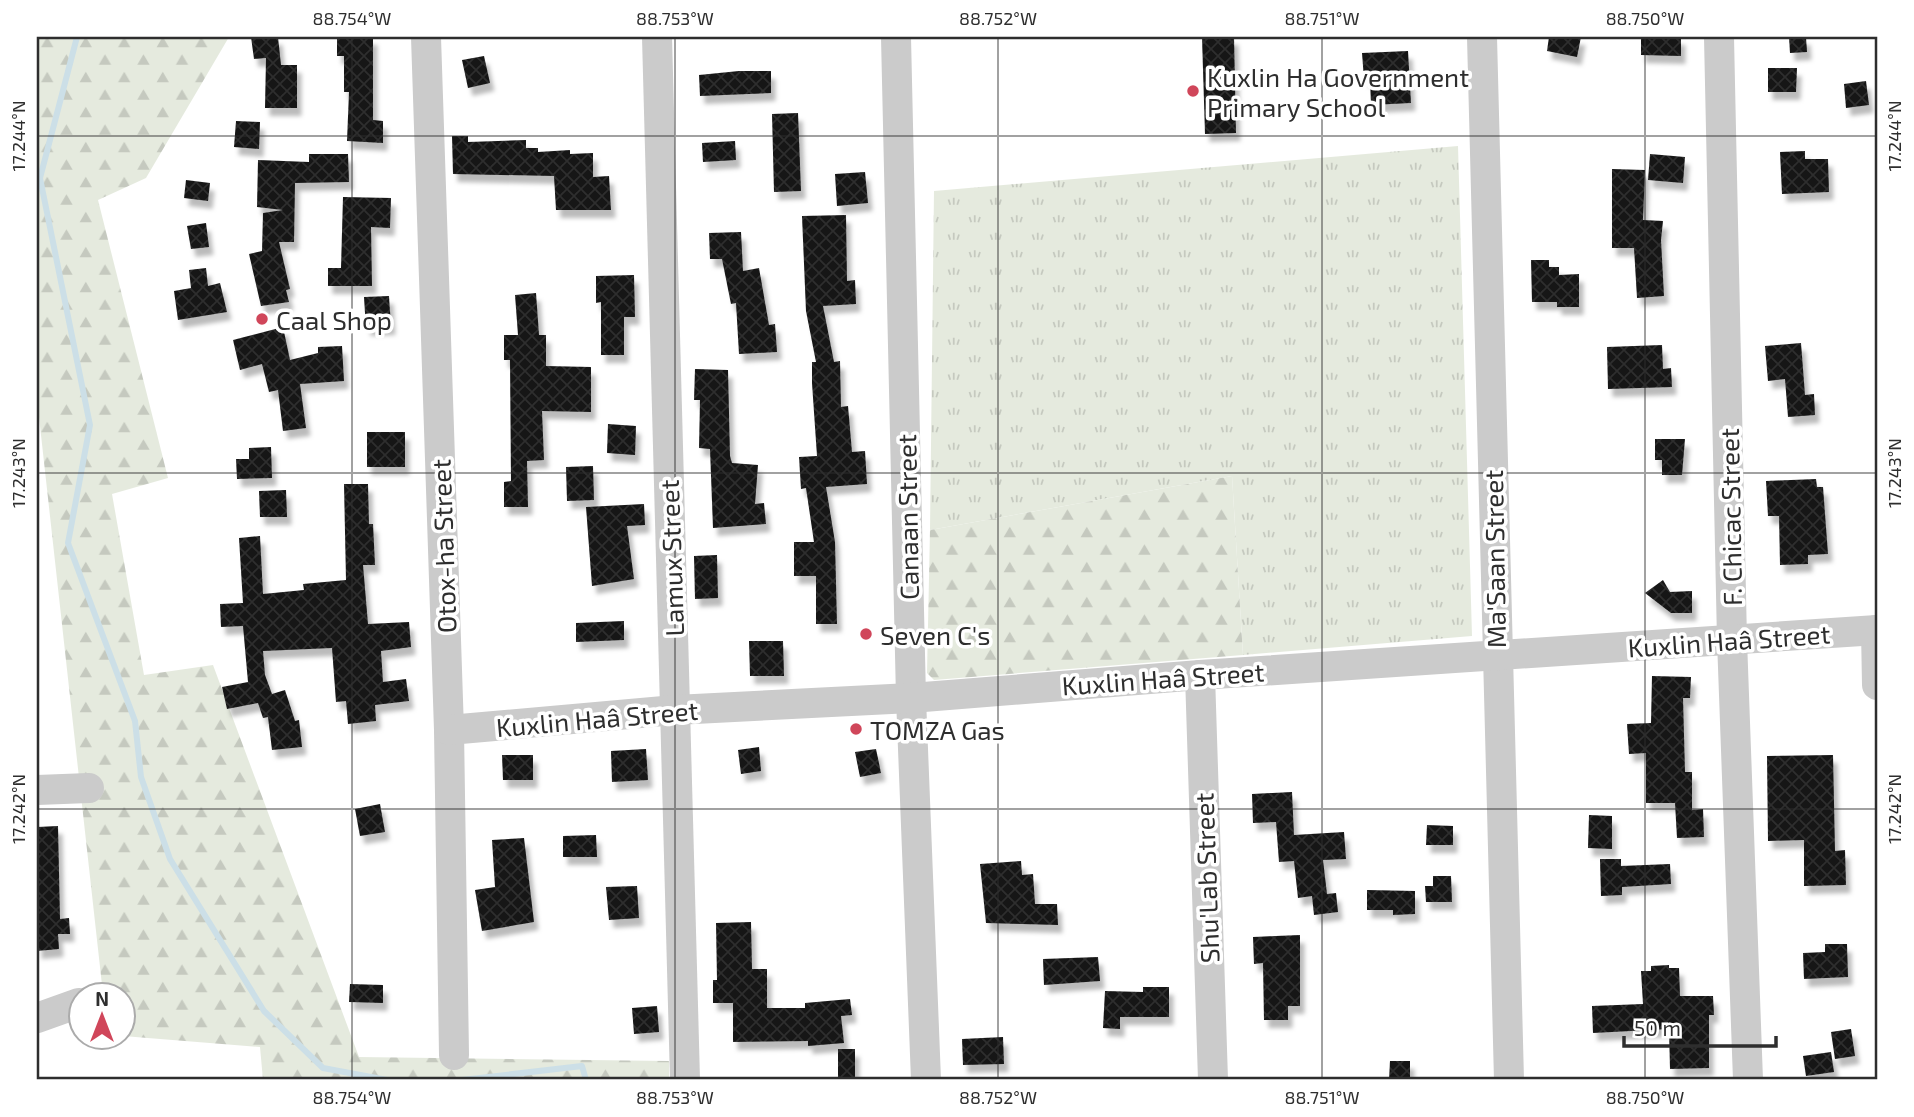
<svg xmlns="http://www.w3.org/2000/svg" width="1914" height="1117" viewBox="0 0 1914 1117" font-family="'Exo 2',sans-serif">
	<style>
		.grass { fill: url(#grass-tufts) }
		.forest { fill: url(#forest-firs) }
		.lines { fill: none; stroke-linecap: round; stroke-linejoin: round }
		.stream { stroke: #ccdfe7; stroke-width: 6 }
		.building { fill: url(#building-cross-hatch); filter: url(#shadow) }
		.minor { stroke: #cbcbcb; stroke-width: 30 }
		.ticks { fill: none; stroke: #2e2e2e; stroke-width: 2; stroke-opacity: 0.45 }
		.poi-dot { fill: #d0465a; stroke: #fff; stroke-width: 2.5 }
		.labels { text-anchor: middle; dominant-baseline: central; stroke-width: 7; stroke-linejoin: round; paint-order: stroke }
		.poi-label { font-size: 26px; fill: #2e2e2e; stroke: #fff; text-anchor: start }
		.street-label { font-size: 26px; fill: #2e2e2e; stroke: #fff }
		.neatline { fill: none; stroke: #2e2e2e; stroke-width: 2.5 }
		.ticks-label { font-size: 18px; text-anchor: middle; fill: #2e2e2e }
	</style>
	<defs>
		<pattern id="grass-tufts" width="24" height="20" patternUnits="userSpaceOnUse" patternTransform="scale(1.75)"><rect width="24" height="20" fill="#e5eade"/><path d="M3 7l-1-3M5 7V3M7 7l1-3M15 17l-1-3M17 17v-4M19 17l1-3" fill="none" stroke="#c5c9bf"/></pattern>
		<pattern id="forest-firs" width="22" height="20" patternUnits="userSpaceOnUse" patternTransform="scale(1.75)"><rect width="22" height="20" fill="#e5eade"/><path d="M5 1l3.5 6h-7zM16 11l3.5 6h-7z" fill="#c5c9bf"/></pattern>
		<pattern id="building-cross-hatch" width="8" height="8" patternUnits="userSpaceOnUse" patternTransform="scale(1.75)"><rect width="8" height="8" fill="#151515"/><path d="M0 0l8 8M0 8l8-8" fill="none" stroke="#2f2f2f"/></pattern>
		<filter id="shadow"><feDropShadow dx="4.5" dy="8" stdDeviation="2" flood-color="#0004"/></filter>
	</defs>
	<rect width="100%" height="100%" fill="#fff"/>
	<path class="grass" d="M1458,146L1472,636L1243,655L1232,476L930,530L934,191Z"/>
	<g class="forest">
		<path d="M37,37H229L146,178L98,200L168,478L112,494L144,675L213,665L359,1057L669,1061V1080H263L260,1047L123,1036L122,995L103,994L37,399Z"/>
		<path d="M1232,476L1243,655L934,680L927,673L930,530Z"/>
	</g>
	<g class="lines">
		<g class="stream">
			<path d="M77,37L40,178L90,425L68,543L135,721L141,777L170,859L264,1011L323,1068L387,1080"/>
			<path d="M462,1080L582,1066L586,1080"/>
		</g>
	</g>
	<g class="building">
		<path d="M251,37H278L281,65H297V108H265L266,58L254,59Z"/>
		<path d="M337,37H373V120L383,121V143L347,141L349,92H344V56H337Z"/>
		<path d="M1202,37H1234L1236,133L1205,134Z"/>
		<path d="M1549,37H1581L1577,57L1547,51Z"/>
		<path d="M1641,37H1681V56L1641,55Z"/>
		<path d="M1789,37H1806L1807,52L1790,53Z"/>
		<path d="M1408,51L1411,103L1371,105L1370,79H1364L1362,53Z"/>
		<path d="M484,56L490,83L468,88L462,60Z"/>
		<path d="M1768,68H1797L1796,92H1768Z"/>
		<path d="M739,71H771V93L700,96L699,75Z"/>
		<path d="M1866,81L1869,105L1846,108L1844,84Z"/>
		<path d="M798,113L801,191L774,192L772,114Z"/>
		<path d="M236,121L260,122L259,149L234,147Z"/>
		<path d="M452,136H468V142L526,140V148H538V152L570,150V154L593,153V177L609,176L611,210H556L554,176L453,174Z"/>
		<path d="M735,141L736,160L703,162L702,143Z"/>
		<path d="M1805,151V159H1828L1829,192L1782,194L1780,152Z"/>
		<path d="M309,154H348L349,182L295,183L294,242H279L290,289L286,290L289,302L261,306L249,254L262,251L263,213L283,210L257,207L258,160L309,162Z"/>
		<path d="M1650,154L1685,157L1683,183L1648,180Z"/>
		<path d="M1612,169L1645,170L1643,220L1663,221L1661,240L1664,296L1637,298L1634,248H1612Z"/>
		<path d="M865,172L868,203L837,206L835,174Z"/>
		<path d="M186,180L210,183L208,201L184,198Z"/>
		<path d="M343,197L391,198L390,228L371,227L372,286H328V268H341Z"/>
		<path d="M846,215L847,281L855,280L856,304L823,306L834,362L840,361L841,407L848,406L852,452L865,451L867,484L826,487L835,542L837,624H816V576H794V542H814L806,488L801,489L799,457L817,456L812,383V362H816L806,311L802,216Z"/>
		<path d="M206,223L209,247L191,249L187,226Z"/>
		<path d="M741,232L743,271L759,268L769,325L775,324L777,352L739,354L736,303L731,304L722,259H710L709,233Z"/>
		<path d="M1531,260H1549V267H1559V275L1579,274V307H1557V302H1532Z"/>
		<path d="M206,268L208,286L220,283L227,312L178,320L174,291L191,288L189,270Z"/>
		<path d="M634,275L635,317H624V355H601V302L596,303V276Z"/>
		<path d="M536,293L539,335H546V366L591,367V412L542,411L544,460L527,461L528,507H504V482L511,481L510,360H504V335H518L515,295Z"/>
		<path d="M389,296L391,327L366,328L364,297Z"/>
		<path d="M283,327L290,360L318,353V347L342,346L344,381L300,384L306,428L283,431L278,390L269,392L262,364L240,370L233,340Z"/>
		<path d="M1801,343L1805,395L1814,394L1815,415L1788,417L1785,379L1768,381L1765,346Z"/>
		<path d="M1662,345L1663,369L1671,368L1672,387L1608,389L1607,347Z"/>
		<path d="M695,369L728,370L730,456L732,463L758,465L755,504L764,503L766,524L713,528L710,449L699,448L700,400H694Z"/>
		<path d="M608,424L636,426L635,455L607,453Z"/>
		<rect x="367" y="432" width="38" height="35"/>
		<path d="M1655,439H1685L1682,475H1662V460H1655Z"/>
		<path d="M271,447L272,478L237,479L236,459H249V448Z"/>
		<path d="M593,466L594,500L567,501L566,467Z"/>
		<path d="M1816,479L1817,487H1823L1828,554L1808,555V564L1780,565L1779,516H1768L1766,481Z"/>
		<path d="M344,484H368L369,524H373L375,565H363L368,624L409,622L411,647L381,651L383,682L406,679L409,701L375,705L376,721L348,724L346,701L336,702L332,648L263,651L265,675L272,694L285,690L295,721L299,720L302,747L272,750L268,717L263,718L258,703L227,709L222,687L248,682L243,626L221,627L220,604L243,603L239,538L260,536L263,594L304,590L303,584L346,580Z"/>
		<path d="M286,490L287,517H260L259,491Z"/>
		<path d="M644,504L645,525L627,526L634,579L592,586L586,507Z"/>
		<path d="M717,555L718,598L695,599L694,556Z"/>
		<path d="M1663,580L1670,592L1692,591V613H1671L1645,593Z"/>
		<path d="M624,621V640L576,642V623Z"/>
		<path d="M749,641H783L784,676H750Z"/>
		<path d="M1652,676L1691,677L1690,698H1683L1685,772H1692V810L1703,809L1704,837L1677,838L1675,803H1646V753L1629,754L1627,724L1651,723Z"/>
		<path d="M759,747L761,771L741,774L738,750Z"/>
		<path d="M646,749L648,780L612,782L611,751Z"/>
		<path d="M876,749L881,773L860,777L855,752Z"/>
		<path d="M502,755H533V780H503Z"/>
		<path d="M1833,755L1835,851L1845,850L1846,885L1804,886V840L1768,841L1767,756Z"/>
		<path d="M1292,792L1294,835L1344,832L1346,859L1323,860L1327,894L1336,893L1338,912L1314,915L1312,896L1298,898L1294,861L1279,862L1276,822L1253,823L1252,794Z"/>
		<path d="M380,804L385,832L360,836L355,809Z"/>
		<path d="M1589,815L1612,816V849L1588,848Z"/>
		<path d="M1427,825L1453,826V845H1426Z"/>
		<path d="M58,826L60,919L69,918L70,934H58L59,949L37,951V827Z"/>
		<path d="M596,835L597,857H563V836Z"/>
		<path d="M524,838L534,922L482,931L475,890L495,887L492,840Z"/>
		<path d="M1600,859H1621V866L1670,864L1671,884L1622,887V895L1601,896Z"/>
		<path d="M1021,861L1022,875L1033,874L1035,904H1057L1058,925L986,923L980,864Z"/>
		<path d="M1433,876H1451L1452,902H1426L1425,886H1433Z"/>
		<path d="M637,886L639,918L609,920L606,887Z"/>
		<path d="M1367,890L1415,891V914L1393,915V910H1367Z"/>
		<path d="M751,922L752,969H767V1008H805V1003L850,999L852,1015L841,1016L844,1043L808,1046V1041L733,1042V1003H713V980H717L716,923Z"/>
		<path d="M1300,935V1006H1288V1020H1264L1263,963L1254,964L1253,937Z"/>
		<path d="M1825,944H1847L1848,977L1804,979L1803,953L1825,952Z"/>
		<path d="M1098,957L1100,981L1044,985L1043,959Z"/>
		<path d="M1669,965V968H1679L1680,996H1713L1714,1015H1709V1068L1670,1069L1669,1029L1593,1033L1592,1006L1643,1004L1641,971H1651V966Z"/>
		<path d="M350,984L383,985V1003L349,1002Z"/>
		<path d="M1143,987H1169V1017H1120V1029L1103,1028L1105,991L1143,992Z"/>
		<path d="M657,1006L659,1032L634,1034L632,1008Z"/>
		<path d="M1851,1029L1855,1056L1835,1059L1831,1032Z"/>
		<path d="M1003,1037L1004,1064L963,1065L962,1039Z"/>
		<rect x="838" y="1049" width="17" height="31"/>
		<path d="M1831,1052L1834,1072L1806,1076L1803,1056Z"/>
		<path d="M1390,1061H1410V1080H1389Z"/>
	</g>
	<g class="lines">
		<g class="minor">
			<path d="M426,37L449,730L454,1055"/>
			<path d="M657,37L685,1080"/>
			<path d="M896,37L911,698L926,1080"/>
			<path d="M1482,37L1509,1080"/>
			<path d="M1719,37L1732,640L1748,1080"/>
			<path d="M1876,630L1877,685"/>
			<path d="M1200,675L1213,1080"/>
			<path d="M449,730L675,710L911,698L1200,675L1877,630"/>
			<path d="M37,790L89,788"/>
			<path d="M37,1018L79,1003"/>
		</g>
	</g>
	<path class="ticks" d="M352,37V1080M675,37V1080M998,37V1080M1322,37V1080M1645,37V1080M37,136H1877M37,473H1877M37,809H1877"/>
	<g class="poi-dot">
		<circle cx="1193" cy="91" r="7"/>
		<circle cx="262" cy="319" r="7"/>
		<circle cx="866" cy="634" r="7"/>
		<circle cx="856" cy="729" r="7"/>
	</g>
	<g class="labels">
		<g class="poi-label">
			<text x="1207" y="76">Kuxlin Ha Government<tspan x="1207" dy="30">Primary School</tspan></text>
			<text x="276" y="319">Caal Shop</text>
			<text x="880" y="634">Seven C's</text>
			<text x="870" y="729">TOMZA Gas</text>
		</g>
		<g class="street-label">
			<text transform="translate(907 517) rotate(-91)">Canaan Street</text>
			<text transform="translate(1730 517) rotate(-91)">F. Chicac Street</text>
			<text transform="translate(443 546) rotate(-92)">Otox-ha Street</text>
			<text transform="translate(671 558) rotate(-92)">Lamux Street</text>
			<text transform="translate(1494 559) rotate(-91)">Ma'Saan Street</text>
			<text transform="translate(1729 640) rotate(-4)">Kuxlin Haâ Street</text>
			<text transform="translate(1163 678) rotate(-4)">Kuxlin Haâ Street</text>
			<text transform="translate(597 718) rotate(-5)">Kuxlin Haâ Street</text>
			<text transform="translate(1206 878) rotate(-92)">Shu'Lab Street</text>
		</g>
	</g>
	<rect width="1914" height="1117" fill="none" stroke="#ffffff" stroke-width="77"/>
	<g transform="translate(102 1016)"><circle r="33" fill="#ffffff" stroke="#ababab" stroke-width="2"/>
	<path d="M0-5L12 26L0 18L-12 26Z" fill="#d0465a"/>
	<text y="-10" font-size="19" font-weight="bold" text-anchor="middle" fill="#2e2e2e">N</text>
	</g>
	<path d="M1624 1036v10h152v-10" fill="none" stroke="#2e2e2e" stroke-width="3.5"/>
	<text x="1634" y="1036" font-size="21" fill="#2e2e2e" stroke="#ffffff" stroke-width="5" paint-order="stroke">50 m</text>
	<rect x="38" y="38" width="1838" height="1040" class="neatline"/>
	<g class="ticks-label">
		<text x="352" y="25">88.754°W</text>
		<text x="675" y="25">88.753°W</text>
		<text x="998" y="25">88.752°W</text>
		<text x="1322" y="25">88.751°W</text>
		<text x="1645" y="25">88.750°W</text>
		<text transform="translate(19 136) rotate(-90)" y="6">17.244°N</text>
		<text transform="translate(1895 136) rotate(-90)" y="6">17.244°N</text>
		<text transform="translate(19 473) rotate(-90)" y="6">17.243°N</text>
		<text transform="translate(1895 473) rotate(-90)" y="6">17.243°N</text>
		<text transform="translate(19 809) rotate(-90)" y="6">17.242°N</text>
		<text transform="translate(1895 809) rotate(-90)" y="6">17.242°N</text>
		<text x="352" y="1104">88.754°W</text>
		<text x="675" y="1104">88.753°W</text>
		<text x="998" y="1104">88.752°W</text>
		<text x="1322" y="1104">88.751°W</text>
		<text x="1645" y="1104">88.750°W</text>
	</g>
</svg>
